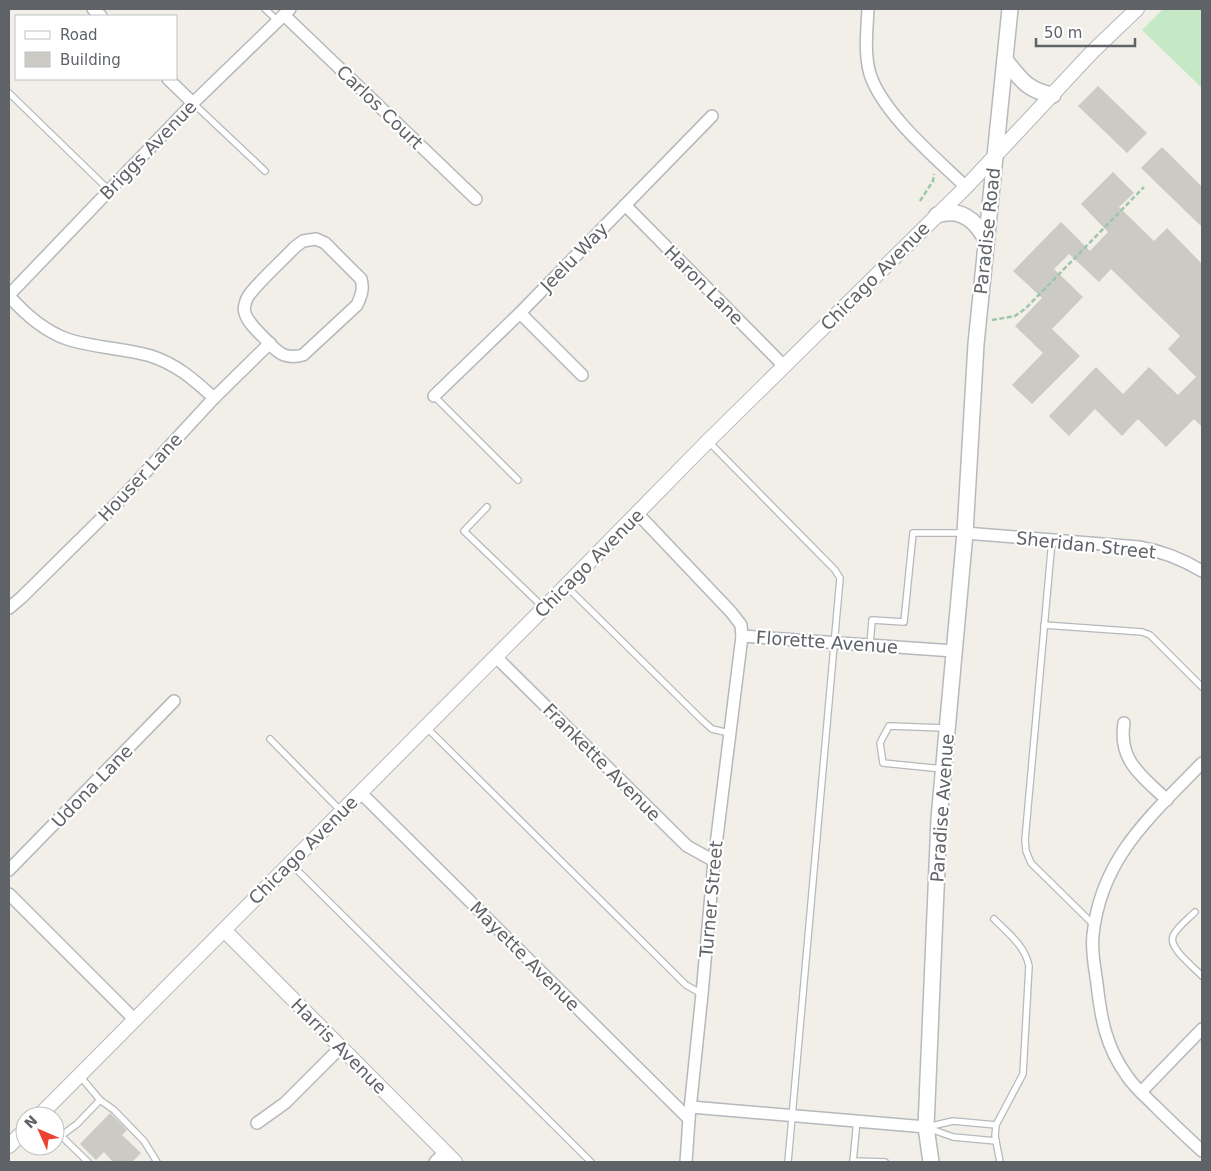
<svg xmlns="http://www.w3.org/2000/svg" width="1211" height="1171" viewBox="0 0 1211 1171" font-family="'DejaVu Sans',sans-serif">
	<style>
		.green { fill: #c5e8c5 }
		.building { fill: #cccac5 }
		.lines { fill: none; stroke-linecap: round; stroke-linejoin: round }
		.service-casing { stroke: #b5b8bc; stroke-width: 8 }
		.minor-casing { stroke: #b5b8bc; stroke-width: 14 }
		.tertiary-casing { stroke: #b5b8bc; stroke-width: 16 }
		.secondary-casing { stroke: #b6babf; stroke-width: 18 }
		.path { stroke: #9cc7a9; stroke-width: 2.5; stroke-dasharray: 5 2.5; stroke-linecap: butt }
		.service { stroke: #fff; stroke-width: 5.5 }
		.minor { stroke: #fff; stroke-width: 11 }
		.tertiary { stroke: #fff; stroke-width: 14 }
		.secondary { stroke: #fff; stroke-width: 15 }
		.labels { text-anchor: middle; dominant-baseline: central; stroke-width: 4.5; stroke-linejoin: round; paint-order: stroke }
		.street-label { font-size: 18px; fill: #5f6368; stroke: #fff }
	</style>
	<rect width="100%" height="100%" fill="#f1efe8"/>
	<path class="green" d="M1163,9H1202V88L1142,30Z"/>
	<g class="building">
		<path d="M1098,86L1147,133L1127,153L1078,106Z"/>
		<path d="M1162,147L1202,187V227L1141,168Z"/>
		<path d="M1113,172L1134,193L1119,207L1154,241L1167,228L1202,264V427L1194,419L1166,447L1138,419L1122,436L1095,409L1069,436L1049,416L1096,367L1123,394L1149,367L1178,395L1196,377L1168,349L1180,336L1111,269L1099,282L1069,254L1054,269L1083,297L1052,329L1080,356L1032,404L1012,385L1043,353L1015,326L1042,298L1013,271L1061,222L1090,251L1108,232L1081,204Z"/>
		<path d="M110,1113L127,1130L122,1135L141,1153L132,1162H113L104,1152L96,1160L80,1144Z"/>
	</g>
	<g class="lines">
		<defs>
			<g id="service">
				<path d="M265,9L278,21"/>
				<path d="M9,93L109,190"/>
				<path d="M193,103L265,171"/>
				<path d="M434,396L518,480"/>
				<path d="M708,441L835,570L840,578L788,1162"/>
				<path d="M487,507L464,531L544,608"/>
				<path d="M1052,540L1025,840L1026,851L1031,863L1094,925"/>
				<path d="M566,586L703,721L712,729L729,733"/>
				<path d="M1044,625L1142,632L1150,635L1202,687"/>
				<path d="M870,645L872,620L904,622L913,533H965"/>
				<path d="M426,727L686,985L702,994"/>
				<path d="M270,739L341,811"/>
				<path d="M943,769L883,763L880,743L889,726L945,728"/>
				<path d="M291,864L591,1162"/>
				<path d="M1195,912C1188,919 1177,927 1173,936C1168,948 1194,967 1202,976"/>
				<path d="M994,919C1008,933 1025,946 1029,966L1023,1074L996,1125L995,1136L1000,1162"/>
				<path d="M80,1076L100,1100L114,1110L144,1141L157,1162"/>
				<path d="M927,1127L953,1121L996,1125"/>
				<path d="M928,1128L953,1137L996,1141"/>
				<path d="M55,1130L88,1162"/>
				<path d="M62,1135L77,1124L100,1100"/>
				<path d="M853,1161L885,1162"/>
				<path d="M853,1162L857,1120"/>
			</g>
			<g id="minor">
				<path d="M93,9L101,16"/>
				<path d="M868,9C867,29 864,54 870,74C883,114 935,157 966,187"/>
				<path d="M284,15L476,199"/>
				<path d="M168,79L193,103"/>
				<path d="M625,205L784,366"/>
				<path d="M316,239L325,243L361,279C364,289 361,296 357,305L303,355C287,359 280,355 269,343C262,335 248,324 245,313C243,308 246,299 249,295C262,278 280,263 295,247L303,241Z"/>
				<path d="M9,295L193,103L290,9"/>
				<path d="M9,296C25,314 44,331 67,339C94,348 124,348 151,356C178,365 194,380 214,398"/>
				<path d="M520,313L582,375"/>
				<path d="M434,396L520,313L712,116"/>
				<path d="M638,514L731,612L741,625L742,636L714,861L702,994L689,1119L686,1162"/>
				<path d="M965,533L1139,547C1162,551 1182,559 1202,571"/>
				<path d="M9,608L21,598L118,502L214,398L270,343"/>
				<path d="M742,636L954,651"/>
				<path d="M496,657L687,846L714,861"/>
				<path d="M1124,723C1118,761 1142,776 1167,800"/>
				<path d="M1202,763C1152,815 1101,857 1093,935C1091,951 1095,968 1097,984C1101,1019 1106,1047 1127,1076C1135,1088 1146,1097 1156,1107C1171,1122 1187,1137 1202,1151"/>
				<path d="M360,792L689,1119"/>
				<path d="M9,870L174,701"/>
				<path d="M9,894L135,1020"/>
				<path d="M1141,1092L1202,1029"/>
				<path d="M691,1107L926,1127"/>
				<path d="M257,1123L285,1103L341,1047"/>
				<path d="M435,1162L445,1152"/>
			</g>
			<g id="tertiary">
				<path d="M224,930L455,1162"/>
				<path d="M39,1116L544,608L708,441L966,187L1092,52L1137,9"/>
				<path d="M9,1146L25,1130"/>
			</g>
			<g id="secondary">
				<path d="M1005,60C1020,78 1027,91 1053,95"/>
				<path d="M937,215C960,207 976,220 986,240"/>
				<path d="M931,1162L926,1127L939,819L965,533L976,344L1010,9"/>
			</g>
		</defs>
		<use href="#service" class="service-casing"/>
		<use href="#minor" class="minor-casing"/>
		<use href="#tertiary" class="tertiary-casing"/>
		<use href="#secondary" class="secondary-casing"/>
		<g class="path">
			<path d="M920,201L933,181L934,174"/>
			<path d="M992,320L1015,316L1025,309L1144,187"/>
		</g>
		<use href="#service" class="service"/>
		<use href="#minor" class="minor"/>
		<use href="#tertiary" class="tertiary"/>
		<use href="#secondary" class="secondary"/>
	</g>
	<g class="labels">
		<g class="street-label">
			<text transform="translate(380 107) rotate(44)">Carlos Court</text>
			<text transform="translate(148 150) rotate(-46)">Briggs Avenue</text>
			<text transform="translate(987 231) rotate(-84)">Paradise Road</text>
			<text transform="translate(574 257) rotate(-46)">Jeelu Way</text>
			<text transform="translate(875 276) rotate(-45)">Chicago Avenue</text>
			<text transform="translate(704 285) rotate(45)">Haron Lane</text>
			<text transform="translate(140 477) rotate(-47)">Houser Lane</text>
			<text transform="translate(1086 545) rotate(6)">Sheridan Street</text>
			<text transform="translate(589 563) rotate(-45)">Chicago Avenue</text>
			<text transform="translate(827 642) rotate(4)">Florette Avenue</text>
			<text transform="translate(602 762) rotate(45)">Frankette Avenue</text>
			<text transform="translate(92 786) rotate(-46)">Udona Lane</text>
			<text transform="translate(942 808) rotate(-86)">Paradise Avenue</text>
			<text transform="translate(303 850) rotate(-45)">Chicago Avenue</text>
			<text transform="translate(711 899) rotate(-85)">Turner Street</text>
			<text transform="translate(525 956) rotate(45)">Mayette Avenue</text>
			<text transform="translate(339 1046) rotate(45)">Harris Avenue</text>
		</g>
	</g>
	<rect width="1211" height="1171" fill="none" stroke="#5f6368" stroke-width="20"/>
	<rect x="15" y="15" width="162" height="65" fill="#ffffff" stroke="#bfc1c3"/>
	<rect x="25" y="31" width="25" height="8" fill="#ffffff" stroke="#bfc1c3"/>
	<text x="60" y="40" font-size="15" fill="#5f6368">Road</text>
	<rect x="25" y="52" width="25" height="15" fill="#cccac5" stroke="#bfc1c3"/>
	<text x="60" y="65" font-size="15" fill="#5f6368">Building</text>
	<g transform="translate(40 1131) rotate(315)"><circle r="24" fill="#ffffff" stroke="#bfc1c3"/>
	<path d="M0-4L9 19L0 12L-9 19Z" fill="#ea4335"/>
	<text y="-8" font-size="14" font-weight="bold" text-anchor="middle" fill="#5f6368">N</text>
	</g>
	<path d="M1036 38v8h99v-8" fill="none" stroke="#5f6368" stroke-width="2.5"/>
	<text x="1044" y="38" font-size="15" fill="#5f6368" stroke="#ffffff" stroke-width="4" paint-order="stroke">50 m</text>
</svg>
